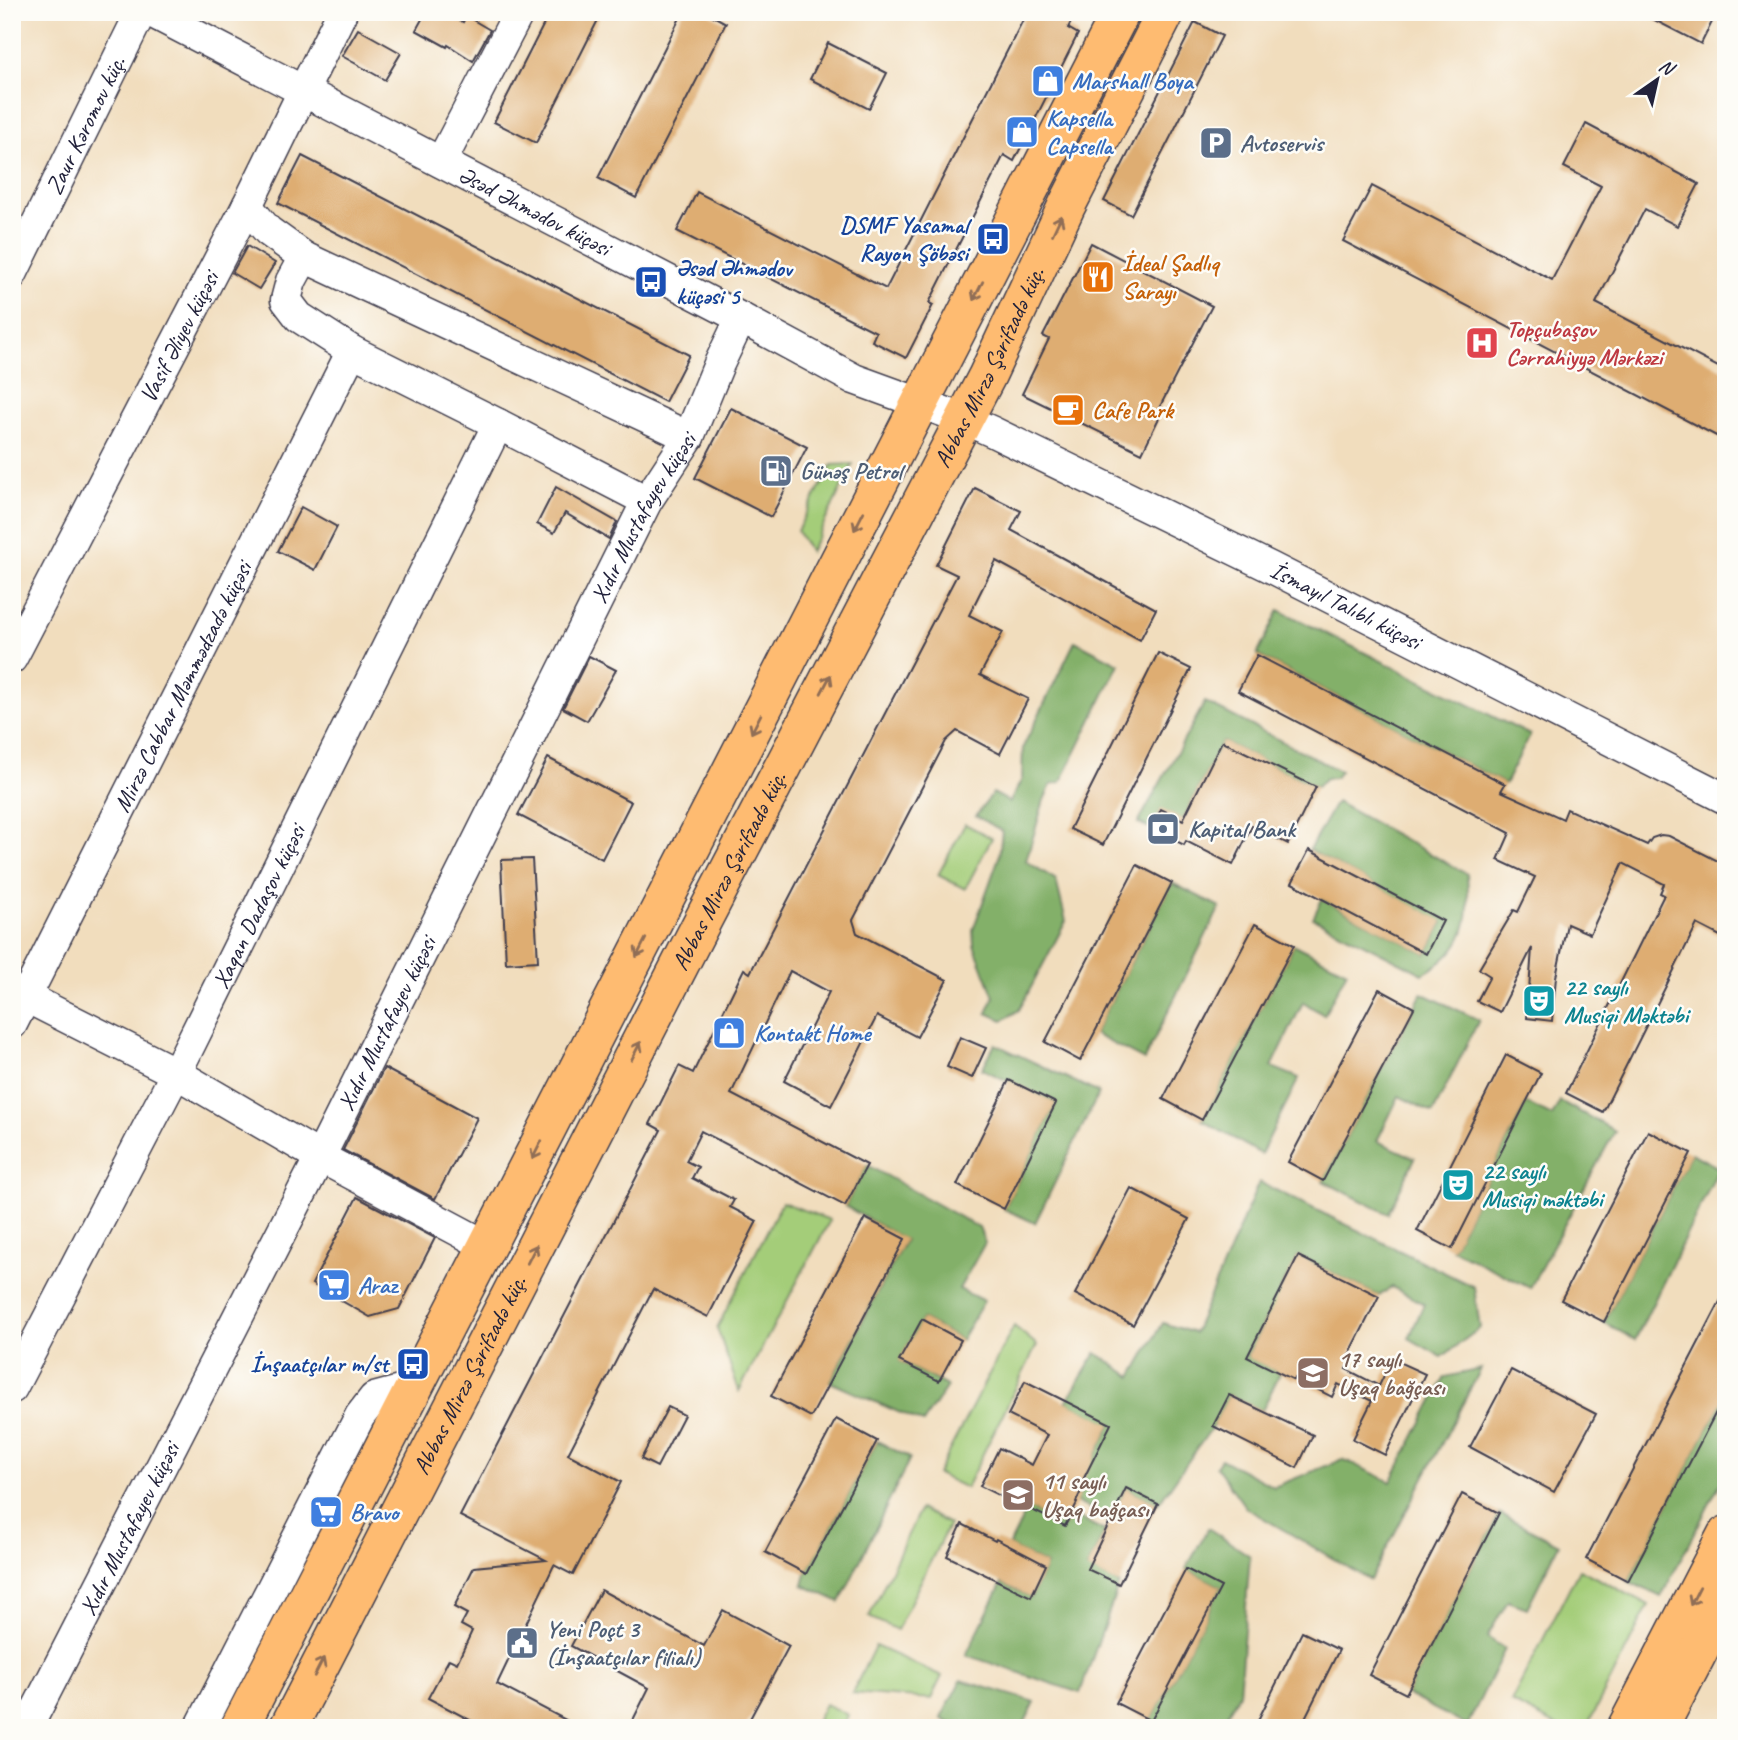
<svg xmlns="http://www.w3.org/2000/svg" width="1738" height="1740" viewBox="0 0 1738 1740" font-family="Caveat,sans-serif">
	<style>
		.green { fill: #a4cd79; stroke: #63785a; stroke-width: 2 }
		.forest { fill: #83b069; stroke: #526952; stroke-width: 2 }
		.building { fill: #dead72 }
		.lines { fill: none; stroke-linecap: round; stroke-linejoin: round }
		.minor-casing { stroke: #413e4e; stroke-width: 33 }
		.major-casing { stroke: #413e4e; stroke-width: 40 }
		.minor { stroke: #fff; stroke-width: 30 }
		.major { stroke: #febb71; stroke-width: 37 }
		.oneway { stroke: #906e56 }
		.labels { text-anchor: middle; dominant-baseline: central; stroke-width: 5; stroke-linejoin: round; paint-order: stroke }
		.shop-label { font-size: 24px; font-weight: bold; fill: #366cbe; stroke: #fdfcf7; text-anchor: start }
		.street-label { font-size: 24px; fill: #22223b; stroke: #fdfcf7 }
		.service-label { font-size: 24px; font-weight: bold; fill: #4e5e75; stroke: #fdfcf7; text-anchor: start }
		.transit-label { font-size: 24px; font-weight: bold; fill: #164399; stroke: #fdfcf7; text-anchor: end }
		.food-label { font-size: 24px; font-weight: bold; fill: #c56008; stroke: #fdfcf7; text-anchor: start }
		.health-label { font-size: 24px; font-weight: bold; fill: #be3a42; stroke: #fdfcf7; text-anchor: start }
		.culture-label { font-size: 24px; font-weight: bold; fill: #0d838f; stroke: #fdfcf7; text-anchor: start }
		.education-label { font-size: 24px; font-weight: bold; fill: #785e54; stroke: #fdfcf7; text-anchor: start }
	</style>
	<rect width="100%" height="100%" fill="#fdfcf7"/>
	<filter id="ink" filterUnits="userSpaceOnUse"><feTurbulence type="fractalNoise" baseFrequency=".0143" numOctaves="2"/><feDisplacementMap in="SourceGraphic" scale="14" xChannelSelector="R" yChannelSelector="G"/><feConvolveMatrix kernelMatrix="1 2 1 2 8 2 1 2 1" color-interpolation-filters="sRGB"/></filter>
	<filter id="wash" filterUnits="userSpaceOnUse"><feTurbulence type="fractalNoise" baseFrequency=".00686" numOctaves="4" result="noise"/><feDisplacementMap in="SourceGraphic" scale="28" xChannelSelector="R" yChannelSelector="G"/><feGaussianBlur stdDeviation="1.57" result="paint"/><feColorMatrix in="noise" values="0 0 0 0 0 0 0 0 0 0 0 0 0 0 0 0 0 1.4 0 .05"/><feComposite in="paint" operator="in"/></filter>
	<g filter="url(#wash)">
		<rect width="100%" height="100%" fill="#f1ddbd"/>
		<g class="green">
			<path d="M853,464L810,552L797,531L832,465Z"/>
			<path d="M965,824L992,838L965,889L938,875Z"/>
			<path d="M782,1202L830,1220L739,1391L717,1328Z"/>
			<path d="M1014,1326L1037,1345L966,1488L937,1474Z"/>
			<path d="M920,1509L949,1524L897,1630L869,1617Z"/>
			<path d="M1579,1569L1649,1605L1586,1728H1561L1511,1702Z"/>
			<path d="M875,1646L942,1676L931,1699L852,1693Z"/>
			<path d="M825,1704L848,1715L842,1728H813Z"/>
		</g>
		<g class="forest">
			<path d="M1279,610L1530,735L1505,784L1257,655Z"/>
			<path d="M1075,641L1119,664L1061,782L1051,785L1044,800L1026,861L1056,880L1066,921L1019,1010L1003,1020L987,1013L994,997L974,945L973,930L999,857L1002,831L976,816L993,793L1010,802L1022,779L1023,747Z"/>
			<path d="M1205,702L1340,771L1335,778H1326L1316,787L1222,741L1183,820L1161,810L1152,829L1138,823Z"/>
			<path d="M1336,802L1467,874C1471,922 1467,949 1423,974L1313,918L1322,899L1426,954L1443,922L1309,850Z"/>
			<path d="M1172,883L1220,907L1144,1060L1094,1034Z"/>
			<path d="M1294,945L1347,971L1324,1015L1303,1002L1272,1067L1299,1078L1261,1154L1202,1120Z"/>
			<path d="M1422,993L1479,1020L1433,1113L1399,1096L1377,1141L1415,1158L1388,1214L1323,1181Z"/>
			<path d="M995,1044L1099,1093L1035,1223L1004,1209L1056,1103L982,1069Z"/>
			<path d="M1560,1101L1615,1131L1530,1288L1452,1249L1526,1103L1552,1116Z"/>
			<path d="M1691,1153L1719,1168L1635,1340L1604,1322Z"/>
			<path d="M867,1165L979,1228L985,1243L959,1289L984,1301L961,1340L922,1319L900,1361L947,1386L923,1423L830,1382L905,1240L845,1206Z"/>
			<path d="M1259,1182L1474,1287L1480,1328L1442,1357L1409,1338L1424,1304L1392,1287L1379,1296L1298,1256L1281,1289L1299,1335L1266,1319L1247,1356L1280,1373L1262,1411L1229,1395L1213,1426L1158,1504L1126,1488L1110,1519L1076,1502L1082,1489L1045,1471L1059,1441L1094,1458L1111,1425L1066,1402L1096,1353L1132,1377L1163,1323L1194,1333Z"/>
			<path d="M1481,1369L1370,1580L1246,1508L1216,1466L1221,1459L1274,1487L1343,1459L1391,1482L1445,1377Z"/>
			<path d="M1726,1393V1472L1661,1597L1628,1581Z"/>
			<path d="M877,1441L910,1458L840,1602L803,1585L806,1574Z"/>
			<path d="M1028,1508L1065,1526L1071,1514L1105,1531L1087,1568L1119,1584L1080,1693L966,1655L1002,1583L1031,1597L1046,1565L1009,1546Z"/>
			<path d="M1499,1513L1559,1544L1527,1608L1508,1601L1487,1637L1505,1649L1467,1726L1406,1694Z"/>
			<path d="M1208,1528L1250,1556L1239,1694L1219,1728H1169L1151,1721L1221,1587L1186,1569Z"/>
			<path d="M961,1680L1035,1702L1022,1728H958L941,1718Z"/>
		</g>
		<g id="blocks">
			<g class="building">
				<path d="M426,12H445L463,22L466,16L490,30L473,61L448,45L447,47L416,30Z"/>
				<path d="M550,12H602L536,143L494,122Z"/>
				<path d="M683,12H706L726,23L636,198L598,178Z"/>
				<path d="M1027,12H1076L1068,28L1078,34L1014,161L1004,155L929,303L933,305L906,358L872,341L876,332L677,231L697,192L886,289Z"/>
				<path d="M1639,12H1717L1701,44Z"/>
				<path d="M1195,22L1222,36L1131,215L1104,201Z"/>
				<path d="M358,29L401,53L385,80L342,56Z"/>
				<path d="M828,43L887,73L869,109L810,79Z"/>
				<path d="M1586,124L1699,184L1677,226L1645,209L1596,303L1726,371V441L1343,241L1372,186L1552,280L1601,186L1564,167Z"/>
				<path d="M302,156L689,355L665,402L278,203Z"/>
				<path d="M1091,243L1212,306L1155,416L1159,418L1142,453L1022,394L1049,339L1043,336Z"/>
				<path d="M247,246L275,263L259,289L232,273Z"/>
				<path d="M731,408L807,447L771,517L695,478Z"/>
				<path d="M556,487L617,522L609,539L565,513L554,533L537,524Z"/>
				<path d="M975,488L1021,511L1011,530L1156,609L1140,640L996,561L969,615L1003,632L980,675L1028,699L1000,754L957,731L946,741L853,920L857,933L947,980L917,1037L877,1016L831,1106L784,1081L829,992L790,971L731,1094L867,1165L845,1206L701,1131L686,1161L698,1167L692,1178L734,1200L730,1207L757,1221L708,1317L653,1289L568,1454L621,1482L573,1575L554,1565L497,1684L581,1728H485L428,1698L449,1659L457,1663L472,1631L461,1625L467,1614L454,1607L474,1567L546,1560L460,1516L661,1130L650,1124L679,1066L693,1073L744,969L750,973L957,575L936,565Z"/>
				<path d="M301,507L337,527L315,570L278,551Z"/>
				<path d="M1158,653L1191,669L1103,845L1070,829Z"/>
				<path d="M1257,655L1505,784L1501,791L1563,819L1567,809L1647,845L1652,838L1661,835L1669,836L1726,865V939L1697,924L1603,1112L1566,1093L1664,895L1660,893L1664,884L1623,863L1590,934L1567,924L1556,977L1552,1021L1527,1018L1532,948L1500,1012L1477,1001L1490,976L1479,969L1514,910L1518,912L1535,877L1498,860L1510,833L1238,691Z"/>
				<path d="M589,656L616,670L587,721L563,708Z"/>
				<path d="M1222,741L1316,787L1288,844L1252,826L1233,865L1186,841L1184,845L1152,829L1161,809L1183,820Z"/>
				<path d="M548,758L631,802L602,859L518,815Z"/>
				<path d="M1309,850L1443,921L1426,954L1292,883Z"/>
				<path d="M532,859L538,961L506,963L501,860Z"/>
				<path d="M1137,865L1172,883L1080,1061L1045,1042Z"/>
				<path d="M1255,924L1294,945L1202,1120L1163,1099Z"/>
				<path d="M1379,989L1414,1008L1323,1181L1288,1162Z"/>
				<path d="M960,1037L986,1048L972,1078L947,1067Z"/>
				<path d="M1506,1055L1541,1073L1452,1249L1417,1231Z"/>
				<path d="M384,1068L477,1118L435,1199L343,1150Z"/>
				<path d="M1009,1080L1056,1103L1004,1209L957,1185Z"/>
				<path d="M1648,1131L1691,1153L1604,1322L1561,1300Z"/>
				<path d="M1131,1188L1189,1219L1133,1325L1075,1294Z"/>
				<path d="M357,1197L435,1238L399,1309L370,1317L312,1284Z"/>
				<path d="M865,1218L905,1239L811,1417L771,1396Z"/>
				<path d="M1298,1256L1379,1296L1347,1359L1350,1361L1346,1369L1379,1386L1392,1359L1425,1374L1385,1455L1353,1439L1372,1401L1338,1384L1332,1397L1295,1378L1294,1380L1247,1357Z"/>
				<path d="M1726,1290V1393L1628,1581L1586,1559Z"/>
				<path d="M922,1319L961,1340L939,1381L899,1361Z"/>
				<path d="M1511,1370L1596,1414L1554,1492L1470,1447Z"/>
				<path d="M1025,1381L1111,1424L1079,1488L1082,1489L1076,1502L1077,1503L1065,1526L1028,1508V1510L980,1486L999,1448L1032,1465L1047,1435L1008,1415Z"/>
				<path d="M1229,1395L1313,1435L1297,1468L1213,1426Z"/>
				<path d="M668,1407L684,1415L657,1467L641,1459Z"/>
				<path d="M836,1419L877,1441L806,1574L765,1552Z"/>
				<path d="M1126,1488L1158,1504L1119,1584L1087,1569Z"/>
				<path d="M1462,1494L1499,1513L1406,1694L1369,1675Z"/>
				<path d="M962,1524L995,1541L996,1539L1046,1565L1031,1597L947,1556Z"/>
				<path d="M1186,1569L1221,1587L1151,1721L1116,1703Z"/>
				<path d="M601,1590L704,1646L723,1610L789,1646L745,1728H629L649,1688L571,1646Z"/>
				<path d="M1302,1632L1339,1650L1300,1728H1254Z"/>
			</g>
		</g>
	</g>
	<g filter="url(#ink)">
		<use href="#blocks" fill-opacity="0" stroke="#413e4e" stroke-width="2"/>
		<g class="lines">
			<defs>
				<g id="minor">
					<path id="s1" d="M151,12L741,318L854,379L964,419L993,432L1270,567L1726,799"/>
					<path d="M441,162L519,12"/>
					<path d="M247,206L268,231L304,257L291,281L286,300L299,317L352,351L498,424L647,501"/>
					<path d="M304,257L689,437"/>
					<path id="s2" d="M12,274L141,12"/>
					<path id="s3" d="M12,658L247,206L342,12"/>
					<path d="M12,990L176,1073L320,1157L487,1246"/>
					<path id="s4" d="M12,1024L352,351"/>
					<path id="s5" d="M12,1388L176,1073L498,424"/>
					<path id="s6" d="M27,1728L320,1157L647,501L689,437L719,364L741,318"/>
					<path d="M200,1728L360,1416L374,1398L415,1387"/>
				</g>
				<g id="major">
					<path d="M239,1728L1121,12"/>
					<path id="s7" d="M288,1728L704,918L987,376L1067,205L1166,12"/>
					<path d="M1626,1728L1726,1535"/>
					<path d="M1659,1728L1726,1599"/>
				</g>
			</defs>
			<use href="#minor" class="minor-casing"/>
			<use href="#major" class="major-casing"/>
			<use href="#minor" class="minor"/>
			<use href="#major" class="major"/>
		</g>
		<defs><path id="oneway-shaft" d="M-6 0H5M1.5-3L5.5 0L1.5 3" fill="none" stroke-width="1.6" stroke-linecap="round" stroke-linejoin="round" transform="scale(1.75)"/></defs>
		<g class="oneway">
			<use href="#oneway-shaft" transform="translate(1057 225) rotate(-65)"/>
			<use href="#oneway-shaft" transform="translate(978 291) rotate(117)"/>
			<use href="#oneway-shaft" transform="translate(859 521) rotate(117)"/>
			<use href="#oneway-shaft" transform="translate(826 684) rotate(-62)"/>
			<use href="#oneway-shaft" transform="translate(756 724) rotate(117)"/>
			<use href="#oneway-shaft" transform="translate(641 948) rotate(117)"/>
			<use href="#oneway-shaft" transform="translate(636 1051) rotate(-63)"/>
			<use href="#oneway-shaft" transform="translate(537 1150) rotate(117)"/>
			<use href="#oneway-shaft" transform="translate(532 1254) rotate(-63)"/>
			<use href="#oneway-shaft" transform="translate(1695 1596) rotate(117)"/>
			<use href="#oneway-shaft" transform="translate(319 1667) rotate(-63)"/>
		</g>
	</g>
	<defs>
		<symbol id="shop-square" viewBox="-11 -11 22 22"><rect x="-9" y="-9" width="18" height="18" rx="4" fill="#3f7fe0" stroke="#fdfcf7"/><path d="M-5-2.5h2.3a2.7 3.5 0 0 1 5.4 0H5L5.5 6h-11ZM-1.5-2.5h3a1.5 2.3 0 0 0-3 0Z" fill="#fff"/></symbol>
		<symbol id="parking-square" viewBox="-11 -11 22 22"><rect x="-9" y="-9" width="18" height="18" rx="4" fill="#5c6f8a" stroke="#fdfcf7"/><path d="M-3.5-5.5H1a3.5 3.5 0 0 1 0 7H-1V5.5H-3.5ZM-1-3.4V-.6H.8a1.4 1.4 0 0 0 0-2.8Z" fill="#fff"/></symbol>
		<symbol id="bus-square" viewBox="-11 -11 22 22"><rect x="-9" y="-9" width="18" height="18" rx="4" fill="#1a4fb4" stroke="#fdfcf7"/><path d="M-5-6H5V4H4V6H2V4H-2V6H-4V4H-5ZM-3.5-4V0h7V-4ZM-3.5 1.2v1.5H-2V1.2ZM2 1.2v1.5H3.5V1.2Z" fill="#fff"/></symbol>
		<symbol id="restaurant-square" viewBox="-11 -11 22 22"><rect x="-9" y="-9" width="18" height="18" rx="4" fill="#e8710a" stroke="#fdfcf7"/><path d="M-5-6h1v4h1v-4h1v4h1v-4h1v5L-1.5 .5V6h-2V.5L-5-1ZM5-6V6H3V1.5H1.5Q1.5-4 5-6Z" fill="#fff"/></symbol>
		<symbol id="hospital-square" viewBox="-11 -11 22 22"><rect x="-9" y="-9" width="18" height="18" rx="4" fill="#e0444e" stroke="#fdfcf7"/><path d="M-5-5h3v3.5h4V-5h3V5h-3V1.5h-4V5h-3Z" fill="#fff"/></symbol>
		<symbol id="cafe-square" viewBox="-11 -11 22 22"><rect x="-9" y="-9" width="18" height="18" rx="4" fill="#e8710a" stroke="#fdfcf7"/><path d="M-5.5-4.5H6V0H3Q3 3.5 0 3.5H-2.5Q-5.5 3.5-5.5 0ZM3-3.2v2h1.7v-2ZM-6 4.5H4V6H-6Z" fill="#fff"/></symbol>
		<symbol id="fuel-square" viewBox="-11 -11 22 22"><rect x="-9" y="-9" width="18" height="18" rx="4" fill="#5c6f8a" stroke="#fdfcf7"/><path d="M-5.5-6h7V0h2V4h1.3V-2.5L3-4.5l.8-.8L6-3V5H2.5V1h-1V6h-7ZM-4.2-4.7v3.2H.2V-4.7Z" fill="#fff"/></symbol>
		<symbol id="bank-square" viewBox="-11 -11 22 22"><rect x="-9" y="-9" width="18" height="18" rx="4" fill="#5c6f8a" stroke="#fdfcf7"/><path d="M-6-4H6V4H-6ZM0-2.3a2.3 2.3 0 1 0 0 4.6a2.3 2.3 0 1 0 0-4.6Z" fill="#fff"/></symbol>
		<symbol id="theatre-square" viewBox="-11 -11 22 22"><rect x="-9" y="-9" width="18" height="18" rx="4" fill="#0f9aa8" stroke="#fdfcf7"/><path d="M-5-5.5Q0-4 5-5.5V0Q5 5 0 6Q-5 5-5 0ZM-3.3-2.5H-1v1.5H-3.3ZM1-2.5H3.3v1.5H1ZM-2.8 1Q0 5.5 2.8 1Z" fill="#fff"/></symbol>
		<symbol id="supermarket-square" viewBox="-11 -11 22 22"><rect x="-9" y="-9" width="18" height="18" rx="4" fill="#3f7fe0" stroke="#fdfcf7"/><path d="M-6-5.5h2.5l.6 2H6L4.5 2H-2.5L-4.4-4H-6ZM-1.5 3.2a1.3 1.3 0 1 0 .1 0ZM3 3.2a1.3 1.3 0 1 0 .1 0Z" fill="#fff"/></symbol>
		<symbol id="school-square" viewBox="-11 -11 22 22"><rect x="-9" y="-9" width="18" height="18" rx="4" fill="#8d6e63" stroke="#fdfcf7"/><path d="M0-5L7-2L0 1L-7-2ZM-4 1L0 2.5L4 1V4Q0 6-4 4Z" fill="#fff"/></symbol>
		<symbol id="civic-square" viewBox="-11 -11 22 22"><rect x="-9" y="-9" width="18" height="18" rx="4" fill="#5c6f8a" stroke="#fdfcf7"/><path d="M-.6-6.5H3V-4.5H.6V-3L4-1V1h2V6H-6V1h2V-1L-.6-3ZM-1.2 2.5V6h2.4V2.5Z" fill="#fff"/></symbol>
	</defs>
	<g fill-rule="evenodd">
		<use href="#shop-square" x="1029" y="62" width="38" height="38"/>
		<use href="#shop-square" x="1003" y="113" width="38" height="38"/>
		<use href="#parking-square" x="1197" y="124" width="38" height="38"/>
		<use href="#bus-square" x="974" y="220" width="38" height="38"/>
		<use href="#restaurant-square" x="1079" y="258" width="38" height="38"/>
		<use href="#bus-square" x="632" y="263" width="38" height="38"/>
		<use href="#hospital-square" x="1463" y="324" width="38" height="38"/>
		<use href="#cafe-square" x="1049" y="391" width="38" height="38"/>
		<use href="#fuel-square" x="757" y="452" width="38" height="38"/>
		<use href="#bank-square" x="1144" y="810" width="38" height="38"/>
		<use href="#theatre-square" x="1520" y="982" width="38" height="38"/>
		<use href="#shop-square" x="710" y="1014" width="38" height="38"/>
		<use href="#theatre-square" x="1439" y="1166" width="38" height="38"/>
		<use href="#supermarket-square" x="315" y="1266" width="38" height="38"/>
		<use href="#bus-square" x="394" y="1345" width="38" height="38"/>
		<use href="#school-square" x="1294" y="1354" width="38" height="38"/>
		<use href="#school-square" x="999" y="1476" width="38" height="38"/>
		<use href="#supermarket-square" x="307" y="1493" width="38" height="38"/>
		<use href="#civic-square" x="503" y="1624" width="38" height="38"/>
	</g>
	<g class="labels">
		<g class="shop-label">
			<text x="1072" y="81">Marshall Boya</text>
			<text x="1046" y="118">Kapsella<tspan x="1046" dy="28">Capsella</tspan></text>
			<text x="754" y="1033">Kontakt Home</text>
			<text x="358" y="1285">Araz</text>
			<text x="350" y="1512">Bravo</text>
		</g>
		<g class="street-label">
			<text stroke="none"><textPath href="#s2" startOffset="166">Zaur Kəromov küç.</textPath></text>
			<text stroke="none"><textPath href="#s1" startOffset="432">Əsəd Əhmədov küçəsi</textPath></text>
			<text stroke="none"><textPath href="#s3" startOffset="362">Vasif Əliyev küçəsi</textPath></text>
			<text stroke="none"><textPath href="#s7" startOffset="1531">Abbas Mirzə Şərifzadə küç.</textPath></text>
			<text stroke="none"><textPath href="#s6" startOffset="1358">Xıdır Mustafayev küçəsi</textPath></text>
			<text stroke="none"><textPath href="#s1" startOffset="1335">İsmayıl Talıblı küçəsi</textPath></text>
			<text stroke="none"><textPath href="#s4" startOffset="378">Mirzə Cabbar Məmmədzadə küçəsi</textPath></text>
			<text stroke="none"><textPath href="#s7" startOffset="964">Abbas Mirzə Şərifzadə küç.</textPath></text>
			<text stroke="none"><textPath href="#s5" startOffset="541">Xaqan Dadaşov küçəsi</textPath></text>
			<text stroke="none"><textPath href="#s6" startOffset="791">Xıdır Mustafayev küçəsi</textPath></text>
			<text stroke="none"><textPath href="#s7" startOffset="397">Abbas Mirzə Şərifzadə küç.</textPath></text>
			<text stroke="none"><textPath href="#s6" startOffset="224">Xıdır Mustafayev küçəsi</textPath></text>
		</g>
		<g class="service-label">
			<text x="1240" y="143">Avtoservis</text>
			<text x="800" y="471">Günəş Petrol</text>
			<text x="1188" y="829">Kapital Bank</text>
			<text x="546" y="1629">Yeni Poçt 3<tspan x="546" dy="28">(İnşaatçılar filialı)</tspan></text>
		</g>
		<g class="transit-label">
			<text x="968" y="225">DSMF Yasamal<tspan x="968" dy="28">Rayon Şöbəsi</tspan></text>
			<text x="676" y="268" text-anchor="start">Əsəd Əhmədov<tspan x="676" dy="28">küçəsi 5</tspan></text>
			<text x="388" y="1364">İnşaatçılar m/st</text>
		</g>
		<g class="food-label">
			<text x="1122" y="263">İdeal Şadlıq<tspan x="1122" dy="28">Sarayı</tspan></text>
			<text x="1092" y="410">Cafe Park</text>
		</g>
		<g class="health-label">
			<text x="1506" y="329">Topçubaşov<tspan x="1506" dy="28">Cərrahiyyə Mərkəzi</tspan></text>
		</g>
		<g class="culture-label">
			<text x="1564" y="987">22 saylı<tspan x="1564" dy="28">Musiqi Məktəbi</tspan></text>
			<text x="1482" y="1171">22 saylı<tspan x="1482" dy="28">Musiqi məktəbi</tspan></text>
		</g>
		<g class="education-label">
			<text x="1338" y="1359">17 saylı<tspan x="1338" dy="28">Uşaq bağçası</tspan></text>
			<text x="1042" y="1481">11 saylı<tspan x="1042" dy="28">Uşaq bağçası</tspan></text>
		</g>
	</g>
	<rect width="1738" height="1740" fill="none" stroke="#fdfcf7" stroke-width="42"/>
	<g transform="translate(1657 80) rotate(34)" stroke="#fdfcf7" stroke-width="5" paint-order="stroke">
	<path d="M0-5L12 26L0 18L-12 26Z" fill="#22223b"/>
	<text y="-10" font-size="19" font-weight="bold" text-anchor="middle" fill="#22223b">N</text>
	</g>
</svg>
